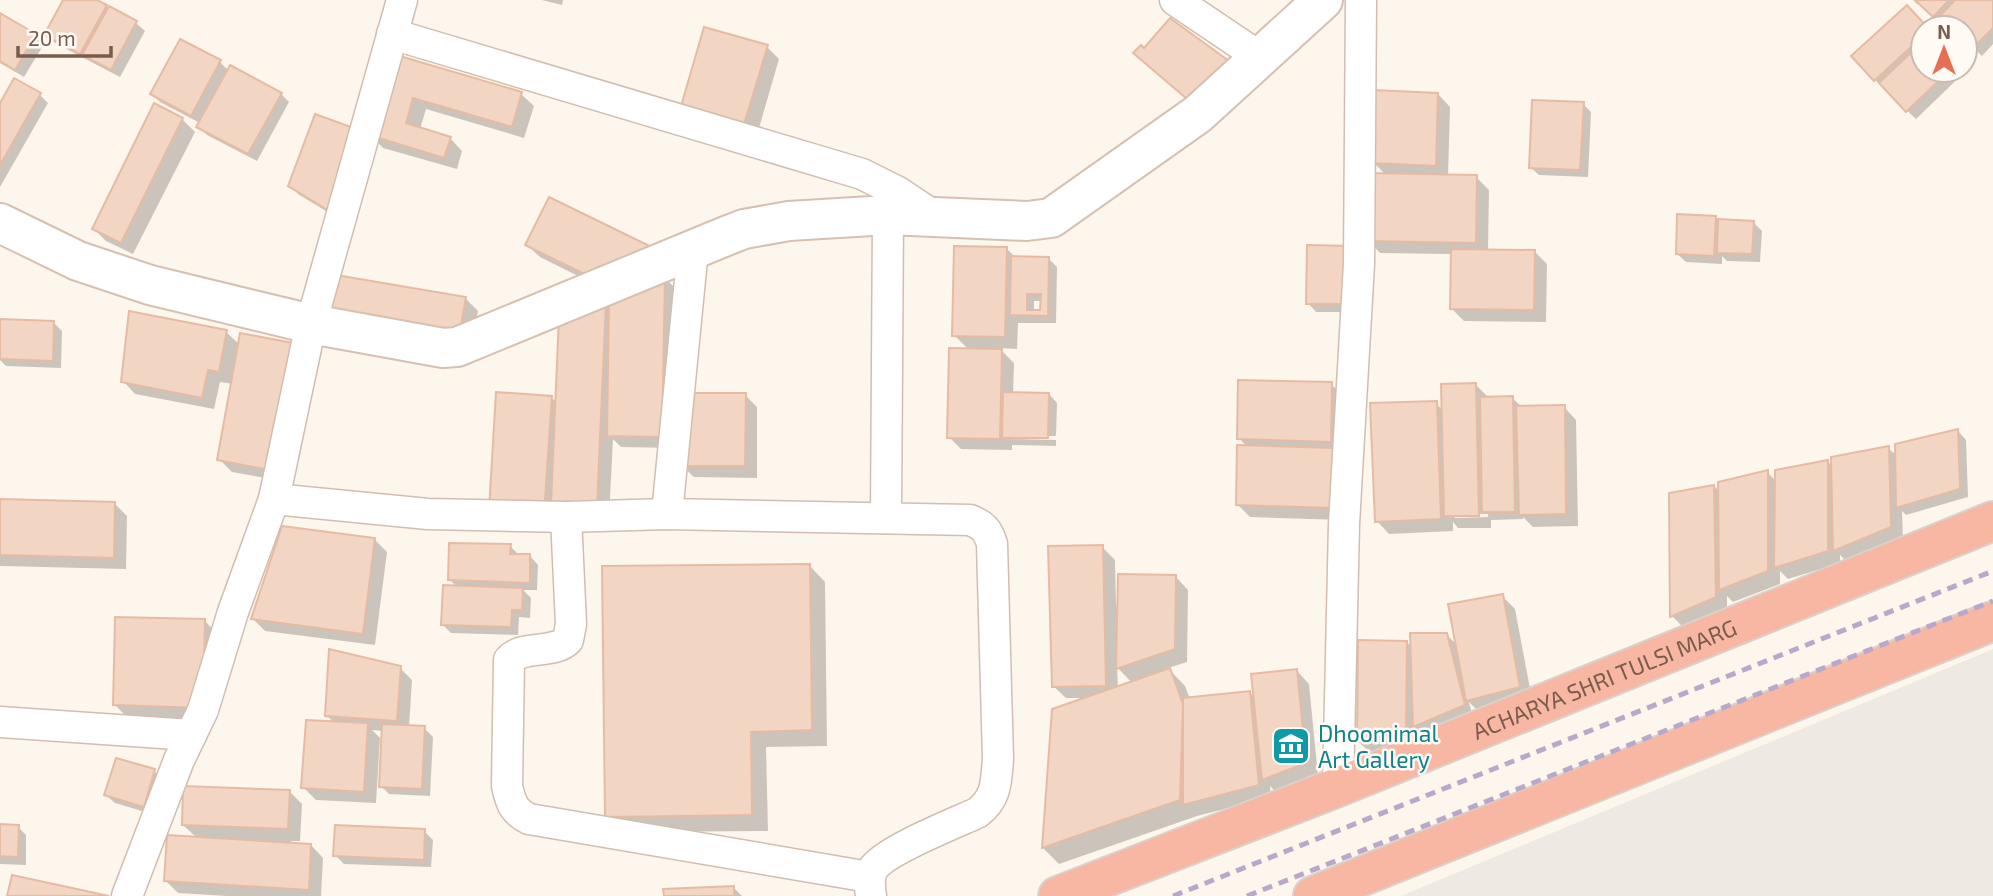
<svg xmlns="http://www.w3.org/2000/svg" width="1993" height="896" viewBox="0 0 1993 896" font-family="'Exo 2',sans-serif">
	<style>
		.industrial { fill: #efe9e4 }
		.shadow { fill: #0003; fill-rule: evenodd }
		.building { fill: #f3d5c3; stroke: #e6bba3; stroke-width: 2; fill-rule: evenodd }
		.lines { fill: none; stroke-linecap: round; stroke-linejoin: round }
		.street-casing { stroke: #d1beb0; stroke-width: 33 }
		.secondary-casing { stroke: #d6c0b0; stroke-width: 42 }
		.highway-casing { stroke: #dad1cd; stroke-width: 42 }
		.street { stroke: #fff; stroke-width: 30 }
		.secondary { stroke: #fff; stroke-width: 38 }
		.highway { stroke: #f7b7a3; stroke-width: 38 }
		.rail { stroke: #b9a8c9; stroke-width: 5; stroke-dasharray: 10 7; stroke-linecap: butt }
		.labels { text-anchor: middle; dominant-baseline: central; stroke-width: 5; stroke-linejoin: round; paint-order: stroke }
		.street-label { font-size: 23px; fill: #7a5c4d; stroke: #fffaf3 }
		.culture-label { font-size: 23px; fill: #0d838f; stroke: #fffaf3; text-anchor: start }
	</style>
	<rect width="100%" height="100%" fill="#fdf6ec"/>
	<path class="industrial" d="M1993,649V896H1401Z"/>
	<g class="shadow">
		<path d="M65,0H94L136,23L145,31L120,77L55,43L47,35Z"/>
		<path d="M542,0H563L562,5Z"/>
		<path d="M1913,0H1993V44L1982,56L1965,40V28H1952L1945,21L1942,24L1919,2L1917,4Z"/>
		<path d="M1907,7L1927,28H1923V70H1965V60L1971,66L1916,119L1875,80Z"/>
		<path d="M0,15L35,36L44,44L24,77L0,63Z"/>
		<path d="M180,41L220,62L229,71L281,94L289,102L257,161L207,135L199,127L200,123L160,102L152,94Z"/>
		<path d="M767,47L779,59L755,142L693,125Z"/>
		<path d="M394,57L521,94L534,106L524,138L426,109L420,129L450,138L462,151L457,169L383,148L371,135Z"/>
		<path d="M1438,94L1450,107L1448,177H1476L1489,190L1488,251L1535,252L1547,264L1546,322L1464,321L1451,308L1452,254L1380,253L1368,240L1386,175L1373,162Z"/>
		<path d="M40,95L48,103L0,187V107Z"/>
		<path d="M1583,104L1591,112L1588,177L1539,175L1530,167Z"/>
		<path d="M182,119L195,132L133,254L106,241L94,229Z"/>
		<path d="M369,141L339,219L298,194L290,185Z"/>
		<path d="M1715,218L1718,221L1753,222L1762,231L1760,262L1727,261L1722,256V264L1686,262L1677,254Z"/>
		<path d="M527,245L675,266L616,295L540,257Z"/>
		<path d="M1350,247L1357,312H1316L1308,303Z"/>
		<path d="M1006,248L1016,258L1049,259L1057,267L1056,323H1018L1017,349L999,348L1014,363L1013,394H1049L1057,403L1056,436H1012V439L1056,440V446L1012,445V450L961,449L949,437L969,350L954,335ZM1034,301H1042V312H1034Z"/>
		<path d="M665,278L677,290L674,448L621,447L613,439L609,518L503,522L551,397L557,403L606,304L611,310Z"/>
		<path d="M465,298L478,311L470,355L337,333Z"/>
		<path d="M0,321L54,323L62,331L61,368L6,366L0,360Z"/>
		<path d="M226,332L240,345L287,482L232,472L219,459L233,384L220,382L214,409L135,394L123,381Z"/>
		<path d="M1331,384L1344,397L1343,520L1250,517L1237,504L1247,447L1239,438Z"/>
		<path d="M1476,385L1489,398H1512L1521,406L1564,407L1576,420L1578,526L1533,527L1523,517V519L1491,520V528H1458L1453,522V531L1389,534L1377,521L1436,403L1443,411ZM1455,514H1488V517L1455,518Z"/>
		<path d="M745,395L757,407V478L694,477L681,465Z"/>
		<path d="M1958,431L1966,440L1968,497L1906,515L1902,511L1903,539L1847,562L1840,555V563L1788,579L1780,571V584L1733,602L1727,596V610L1684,628L1672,616L1714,486L1720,492L1767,472L1776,481L1828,462L1833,467L1888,448L1897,456Z"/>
		<path d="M0,501L115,504L127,516L126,569L0,566Z"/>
		<path d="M375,540L387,552L375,645L265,631L253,619Z"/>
		<path d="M510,546L518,554L530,556L538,565L537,590H523L531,598L530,618L519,617L518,635L451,633L443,625L457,587L450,580Z"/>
		<path d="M1102,547L1115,560L1116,606L1176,577L1188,590L1187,662L1168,668L1185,686L1190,699L1250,693L1256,699L1297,671L1309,684L1318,776L1276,792L1270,786L1271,797L1197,816L1059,864L1043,848L1053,710L1085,698H1066L1053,686ZM1117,667L1132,683L1118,688Z"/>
		<path d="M809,565L825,582L827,746L766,747L768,831L623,832L607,816Z"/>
		<path d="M1502,596L1515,609L1532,699L1480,713L1469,702L1472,714L1423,734L1418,730V742L1371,754L1359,742L1407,642L1412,648L1446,634L1458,646Z"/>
		<path d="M205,621L217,634L215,719L127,717L114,704Z"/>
		<path d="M400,668L412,680L409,727L424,728L433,737L430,796L389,794L381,786L384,731L372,730L380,738L376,803L316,800L303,787L335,723L327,716Z"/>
		<path d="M154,771L162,779L152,814L115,803L106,795Z"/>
		<path d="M289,791L302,804L300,841H291V844L311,845L323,858L321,896H227L178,893L165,880L197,838L183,825Z"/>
		<path d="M0,826L18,827L26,835V865L0,864Z"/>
		<path d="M424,831L433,840L431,867L344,864L335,855Z"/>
		<path d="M733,887L742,896H666Z"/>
	</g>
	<g class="building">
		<path d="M63,0H97L107,5L80,54L44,35Z"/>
		<path d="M1915,0H1949L1933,17Z"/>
		<path d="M1955,0H1993V28L1972,49L1965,42V28H1950L1939,17Z"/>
		<path d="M1907,5L1928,28H1923V36L1874,81L1851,56Z"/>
		<path d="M109,6L137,21L111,70L82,55Z"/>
		<path d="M0,13L36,34L15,70L0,61Z"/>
		<path d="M1170,18L1237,67L1200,110L1133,53L1141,45L1144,48Z"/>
		<path d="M704,27L768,45L742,131L679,113Z"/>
		<path d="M180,39L221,60L191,116L150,94Z"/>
		<path d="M1923,41V70H1950L1906,112L1879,83Z"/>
		<path d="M393,54L522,92L512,127L413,98L406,123L451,137L444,158L369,135Z"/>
		<path d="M230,65L282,93L248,154L196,127Z"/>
		<path d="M14,78L41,93L0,165V103Z"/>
		<path d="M1373,90L1438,93L1436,166L1371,163Z"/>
		<path d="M1532,100L1584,102L1580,170L1529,168Z"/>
		<path d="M154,103L183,118L121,243L92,229Z"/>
		<path d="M315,114L362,131L331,212L288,186Z"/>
		<path d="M1367,173L1477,175L1476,243L1366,241Z"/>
		<path d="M549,197L664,253L603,283L525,245Z"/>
		<path d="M1677,214L1716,216L1714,256L1676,254Z"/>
		<path d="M1718,219L1754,221L1752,254L1717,253Z"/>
		<path d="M1307,245L1351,246L1350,304H1306Z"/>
		<path d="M954,246L1007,247L1005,337L952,336Z"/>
		<path d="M1451,249L1535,250L1534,310L1450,309Z"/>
		<path d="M1011,256L1049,257L1048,316L1010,315ZM1027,294H1041L1040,310H1027Z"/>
		<path d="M330,274L466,297L458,343L323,321Z"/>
		<path d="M665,276L662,437L607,436L609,300Z"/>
		<path d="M606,302L597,506L551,504L559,316Z"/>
		<path d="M129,311L227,330L219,372L208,370L202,398L121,382Z"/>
		<path d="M0,319L54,321L53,361L0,359Z"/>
		<path d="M240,333L299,344L275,471L217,460Z"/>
		<path d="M949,348L1002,349L1000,439L947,438Z"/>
		<path d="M1238,380L1332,382L1331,442L1237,439Z"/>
		<path d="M1476,383L1479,516H1444L1441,384Z"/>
		<path d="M496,392L552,396L544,514L489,510Z"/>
		<path d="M1003,392L1049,393L1048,438H1002Z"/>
		<path d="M680,393H746L745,466H679Z"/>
		<path d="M1513,396L1515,512H1482L1480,397Z"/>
		<path d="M1437,401L1441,519L1375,522L1370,403Z"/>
		<path d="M1565,405L1566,514L1519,515L1516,406Z"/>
		<path d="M1958,429L1960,489L1896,508L1895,444Z"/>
		<path d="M1237,445L1333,448L1331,508L1236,505Z"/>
		<path d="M1889,446L1891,527L1833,551L1831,457Z"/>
		<path d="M1828,460V551L1774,568L1775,470Z"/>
		<path d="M1768,470V571L1719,590L1718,482Z"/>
		<path d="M1714,485L1716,597L1670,617L1669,493Z"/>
		<path d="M0,499L115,502L114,558L0,555Z"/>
		<path d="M282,526L375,538L363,634L251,619Z"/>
		<path d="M449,543L511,544L510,554H530V583L448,580Z"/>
		<path d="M1103,545L1106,686L1052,687L1048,546Z"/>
		<path d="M810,564L812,730L751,732L752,815L605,817L602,566Z"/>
		<path d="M1118,574L1176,575L1175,649L1116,669Z"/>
		<path d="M443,585L523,588L522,610H512L511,627L441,625Z"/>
		<path d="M1503,594L1520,687L1466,701L1448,604Z"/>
		<path d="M115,617L205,619L203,708L113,705Z"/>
		<path d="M1410,633H1447L1465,705L1413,727Z"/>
		<path d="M1358,640L1407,641L1406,730L1357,742Z"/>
		<path d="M329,649L401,666L397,721L325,716Z"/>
		<path d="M1170,668L1183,704L1180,800L1042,848L1052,709Z"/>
		<path d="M1297,669L1306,763L1262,780L1251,674Z"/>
		<path d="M1250,691L1259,785L1183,805V698Z"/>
		<path d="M306,720L368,723L364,792L301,788Z"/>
		<path d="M382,724L425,726L422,789L379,787Z"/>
		<path d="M116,758L155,769L144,807L104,795Z"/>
		<path d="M183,786L290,790L288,829L182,825Z"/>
		<path d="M0,824L19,825L18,857L0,856Z"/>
		<path d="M335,825L425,829L424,860L333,856Z"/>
		<path d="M167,835L311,844L309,890L164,881Z"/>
		<path d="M12,875L109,896H7Z"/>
		<path d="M734,886V896H664L663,889Z"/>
	</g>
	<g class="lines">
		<defs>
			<g id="street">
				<path d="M1175,0L1261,58"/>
				<path d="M392,34L862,174L898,192L934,216"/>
				<path d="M274,499L428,514L566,517L667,514L970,520C983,525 988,530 992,544L998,759C996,782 997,798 977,813C955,823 884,851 873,869C868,877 870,887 871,896"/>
				<path d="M667,514L693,249"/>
				<path d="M566,517L571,624L568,640C553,655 523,644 509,660L507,786C511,803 513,811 529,819L869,877"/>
				<path d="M886,518L888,215"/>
				<path d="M0,722L191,735"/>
				<path d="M1338,787L1344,524L1359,264L1361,0"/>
				<path d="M127,896L179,760L203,710L233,612L274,499L311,324L402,0"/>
			</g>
			<path id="secondary" d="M0,223L78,261L150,285L311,324L443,348L457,347L726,236L744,229L789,221L888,215L1027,221L1051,218L1198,114L1323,0"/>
			<g id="highway">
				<path id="s1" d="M1058,896L1338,787L1993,521"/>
				<path d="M1313,896L1993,621"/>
			</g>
		</defs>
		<use href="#street" class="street-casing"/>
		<use href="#secondary" class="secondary-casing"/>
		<use href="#highway" class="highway-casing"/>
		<use href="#street" class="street"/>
		<use href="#secondary" class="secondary"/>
		<use href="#highway" class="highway"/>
		<g class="rail">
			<path d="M1173,896L1993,571"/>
			<path d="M1247,896L1993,601"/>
		</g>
	</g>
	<defs>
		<symbol id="museum-square" viewBox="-11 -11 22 22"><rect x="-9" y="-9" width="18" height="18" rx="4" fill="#0f9aa8" stroke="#fffaf3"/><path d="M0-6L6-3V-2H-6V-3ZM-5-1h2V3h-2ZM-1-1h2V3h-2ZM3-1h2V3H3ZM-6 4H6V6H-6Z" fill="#fff"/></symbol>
	</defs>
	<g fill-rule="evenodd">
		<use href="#museum-square" x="1269" y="724" width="44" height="44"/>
	</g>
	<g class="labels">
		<g class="street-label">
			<text stroke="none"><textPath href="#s1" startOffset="588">ACHARYA SHRI TULSI MARG</textPath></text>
		</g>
		<g class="culture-label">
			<text x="1318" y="733">Dhoomimal<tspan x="1318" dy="26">Art Gallery</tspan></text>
		</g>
	</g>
	<g transform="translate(1944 49)"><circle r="33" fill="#fffaf3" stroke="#cabbb1" stroke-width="2"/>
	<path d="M0-5L12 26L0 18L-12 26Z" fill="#e76f51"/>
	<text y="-10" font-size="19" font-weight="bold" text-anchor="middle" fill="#7a5c4d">N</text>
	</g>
	<path d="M18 46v10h93v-10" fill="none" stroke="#7a5c4d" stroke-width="3.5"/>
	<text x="28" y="46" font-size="21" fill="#7a5c4d" stroke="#fffaf3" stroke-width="5" paint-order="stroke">20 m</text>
</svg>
